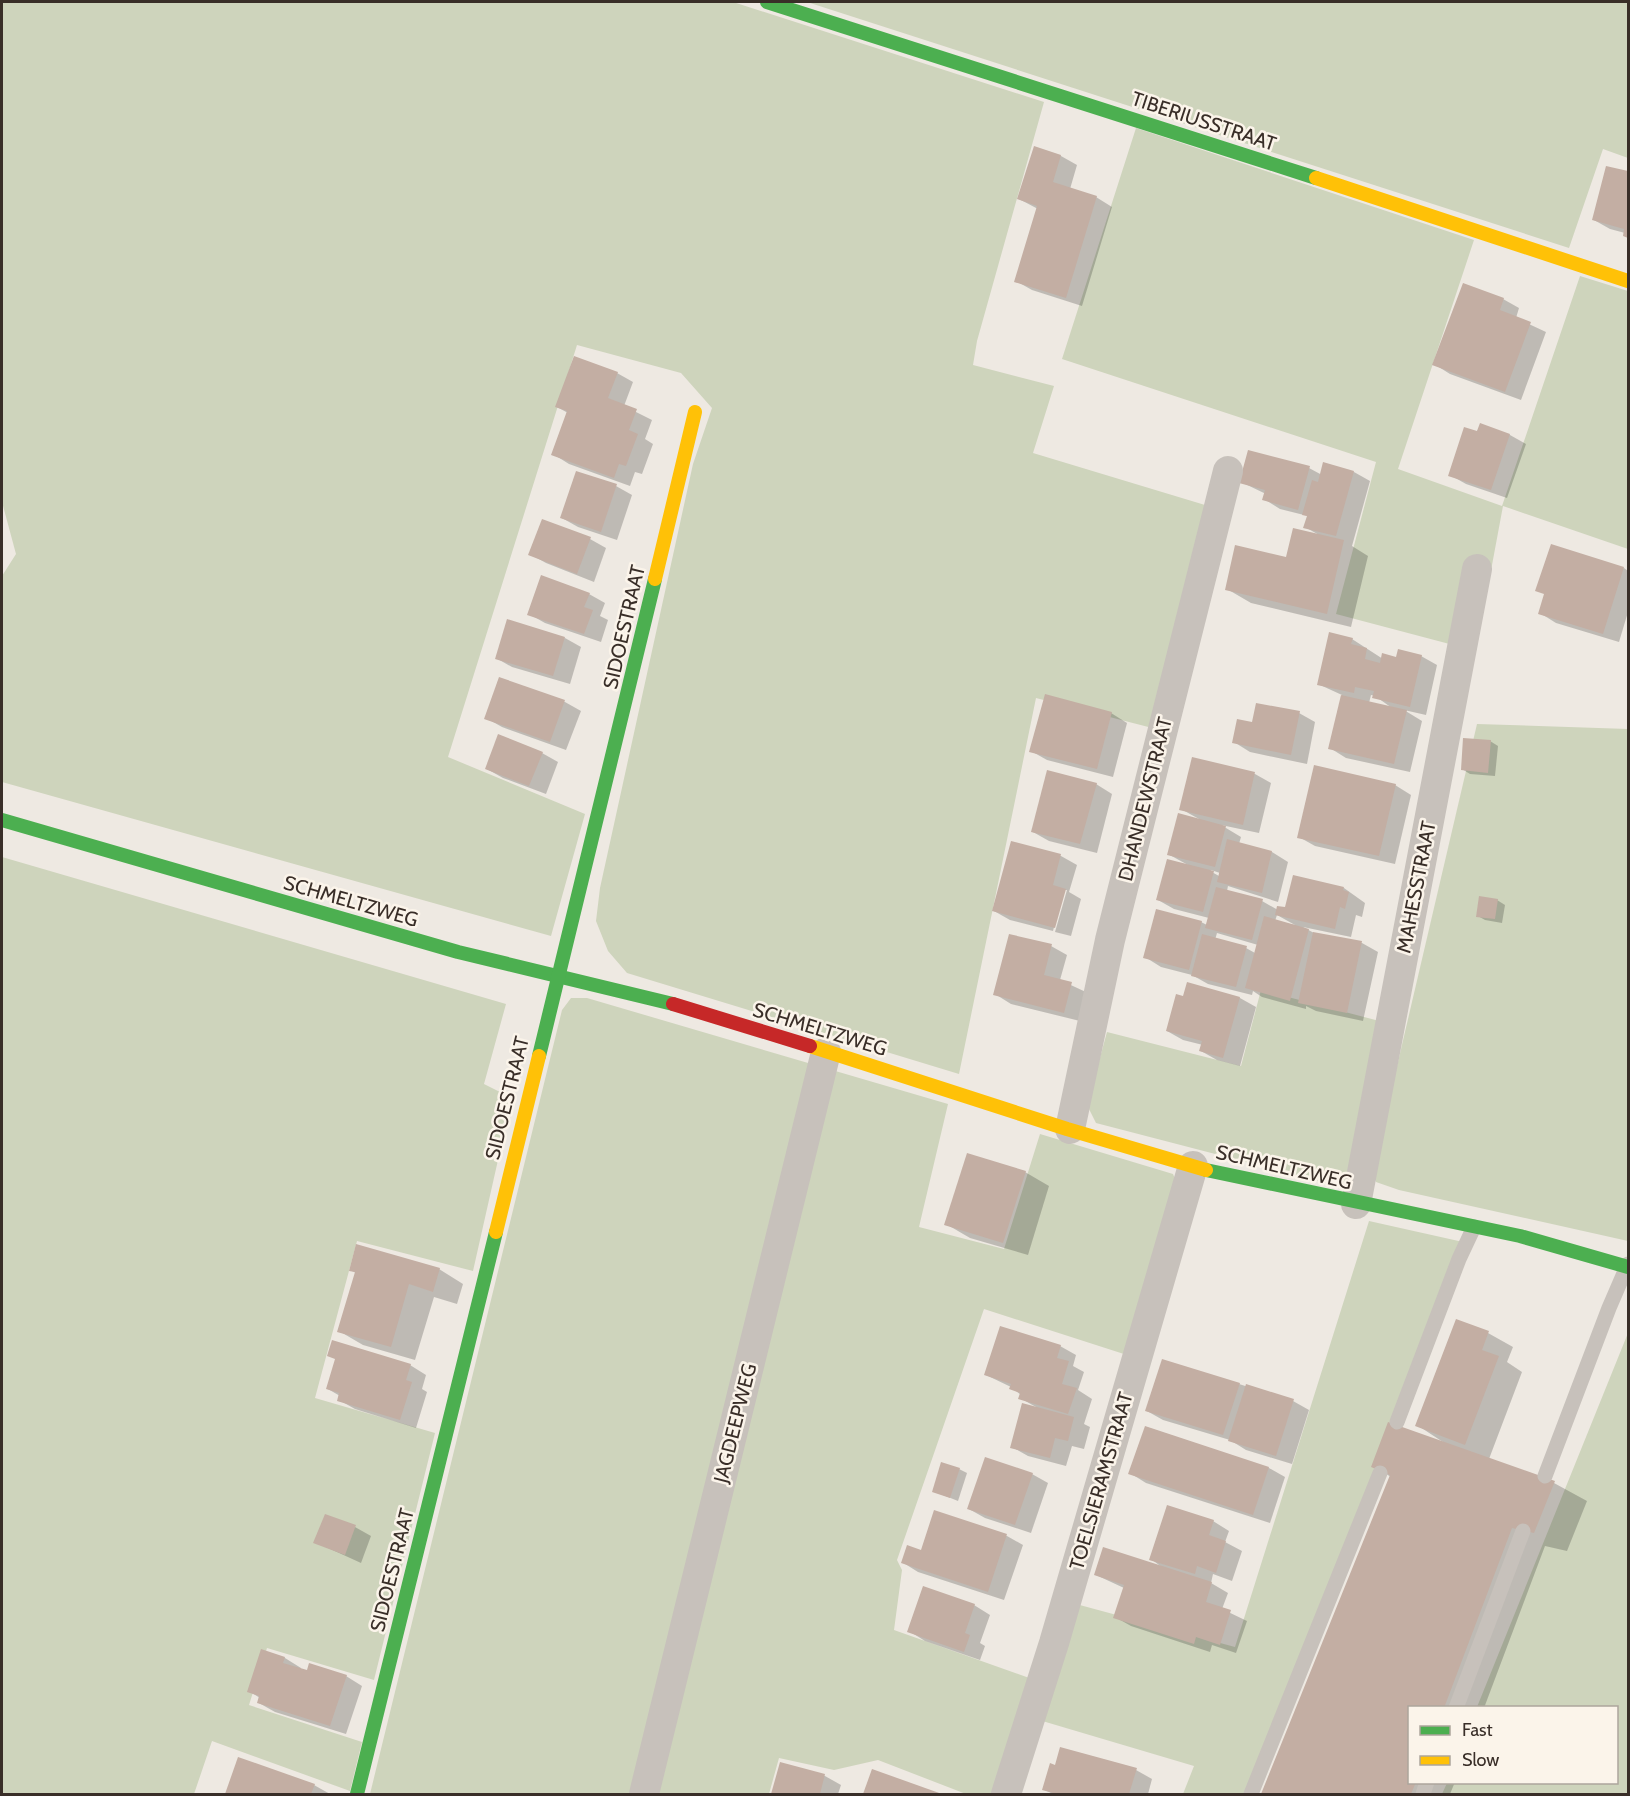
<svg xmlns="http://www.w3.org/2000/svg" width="1630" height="1796" viewBox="0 0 1630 1796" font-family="Cabin,sans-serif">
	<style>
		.green { fill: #ced4bc }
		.shadow { fill: #0003; fill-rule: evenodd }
		.building { fill: #c3aea3 }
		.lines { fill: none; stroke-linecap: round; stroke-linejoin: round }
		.lane { stroke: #c7c1bb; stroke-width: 15 }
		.street { stroke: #c7c1bb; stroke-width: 30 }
		.fast { stroke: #4caf50; stroke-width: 14 }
		.slow { stroke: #ffc107; stroke-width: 14 }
		.jam { stroke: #c62828; stroke-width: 14 }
		.labels { text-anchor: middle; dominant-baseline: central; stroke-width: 5; stroke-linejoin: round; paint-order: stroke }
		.street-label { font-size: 20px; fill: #392e28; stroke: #fbf4ea }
	</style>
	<rect width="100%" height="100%" fill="#eee9e2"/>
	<g class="green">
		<path d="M2,2H733L1044,102L977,341L973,365L1054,386L1033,453L1205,505L1160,730L1036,698L959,1074L627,973L608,951L596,921L600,888L693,464L712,408L681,373L577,345L448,757L585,814L551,936L2,782V576L16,554L2,502Z"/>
		<path d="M807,2H1628V158L1603,149L1569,248Z"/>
		<path d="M1136,128L1474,240L1398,469L1502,506L1580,276L1628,291V549L1503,506L1476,651L1336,614L1376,462L1062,359Z"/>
		<path d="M1477,724L1628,729V1241L1399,1190L1376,1182L1372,1173Z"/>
		<path d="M2,857L506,1004L484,1084L512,1098L473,1271L357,1241L315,1398L435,1433L374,1680L267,1648L249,1705L362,1742L350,1791L212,1741L194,1794H2Z"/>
		<path d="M1261,990L1387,1023L1347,1183L1338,1186L1096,1123L1087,1105L1107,1032L1241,1066Z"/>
		<path d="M571,998H587L948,1104L919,1227L1004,1249L1040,1134L1173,1174L1177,1184L1127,1355L984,1309L897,1560L902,1570L894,1630L1035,1680L1002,1794H966L878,1760L834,1770L779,1758L769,1794H370L562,1010Z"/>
		<path d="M1369,1221L1472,1244L1248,1794H1183L1194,1766L1039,1720L1076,1604L1235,1647Z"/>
		<path d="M1628,1333V1794H1442L1447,1783L1616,1782V1708L1477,1707Z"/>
	</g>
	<g class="shadow">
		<path d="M1035,148L1061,156L1077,165L1070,189L1096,197L1112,207L1082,306L1032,290L1016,281L1038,209L1019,199Z"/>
		<path d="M1608,167L1628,173V238L1625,233L1610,229L1594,220Z"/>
		<path d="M1503,299L1519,308L1516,318L1546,332L1521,400L1450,374L1434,364Z"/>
		<path d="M617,373L633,382L624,406L652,420L645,439L653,444L642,474L635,472L630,486L569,464L553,454L568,413L557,407Z"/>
		<path d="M1481,425L1510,435L1526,444L1507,498L1466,484L1450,475Z"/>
		<path d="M1309,468L1322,475L1354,472L1370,481L1352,546L1368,556L1351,627L1251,603L1227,589L1287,559L1319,535L1305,527L1308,516L1280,509L1264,499L1266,494L1241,482Z"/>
		<path d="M577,473L616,486L632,495L617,540L578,527L562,518Z"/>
		<path d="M542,521L590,539L606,548L594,582L546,563L530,554Z"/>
		<path d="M1624,568L1628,571V612L1619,642L1556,623L1540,613L1545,595Z"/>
		<path d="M589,594L605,603L600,616L608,620L601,642L545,623L529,614Z"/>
		<path d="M565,638L581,647L570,684L512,667L496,658Z"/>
		<path d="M1352,639L1383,659L1421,656L1437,665L1426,715L1404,710L1422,721L1410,772L1346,758L1330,748L1342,695L1318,684ZM1371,695L1375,696L1392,708L1369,703Z"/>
		<path d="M499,679L565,702L581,711L566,750L502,727L486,718Z"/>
		<path d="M1111,713L1127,723L1113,777L1047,760L1031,751Z"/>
		<path d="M1299,713L1315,722L1307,764L1250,752L1234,742L1254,724Z"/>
		<path d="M1490,741L1498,746L1495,776L1470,774L1462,769Z"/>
		<path d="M542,753L558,762L546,794L503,778L487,769Z"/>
		<path d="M1193,759L1255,774L1271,783L1259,833L1221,825L1241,837L1239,844L1272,852L1288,862L1278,902L1228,886L1227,891L1262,901L1278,910L1286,909L1294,877L1344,888L1365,903L1362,917L1356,915L1351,937L1303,927L1314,933L1362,943L1378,952L1363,1021L1316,1011L1306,1006V1009L1262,997L1253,991L1252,995L1208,984L1192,975L1161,967L1145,957L1201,922L1207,925L1209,918L1174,909L1158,900L1188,865L1168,854L1199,819L1181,809ZM1211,870L1220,873L1219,876L1210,871ZM1277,915L1295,925L1275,921ZM1217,933L1258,945L1255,953L1246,948L1215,940Z"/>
		<path d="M1096,784L1112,794L1097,853L1049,841L1033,832Z"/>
		<path d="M1395,785L1411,795L1395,864L1315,846L1299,837Z"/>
		<path d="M1012,843L1061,856L1077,865L1069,892L1081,899L1071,936L1055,932L1067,890H1064L1053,931L1010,920L994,911Z"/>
		<path d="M1497,900L1505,905L1502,923L1485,920L1478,916Z"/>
		<path d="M1051,946L1067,955L1060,980L1088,993L1080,1021L1011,1004L995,994Z"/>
		<path d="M1184,997L1240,998L1256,1007L1240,1066L1217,1060L1201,1051L1203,1045L1183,1040L1167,1031Z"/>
		<path d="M1025,1172L1049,1186L1028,1255L970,1238L946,1224Z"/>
		<path d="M439,1269L463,1284L457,1304L434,1297L415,1360L363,1345L339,1331L356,1273L350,1270Z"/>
		<path d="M1488,1333L1513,1347L1507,1362L1522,1372L1489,1459L1554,1483L1587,1501L1567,1551L1545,1546L1484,1708H1410V1782H1455L1450,1794H1263L1391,1477L1373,1466L1446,1444L1417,1425Z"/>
		<path d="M1060,1346L1076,1355L1073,1366L1084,1372L1078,1390L1092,1399L1084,1424L1090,1427L1084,1449L1072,1446L1066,1466L1028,1456L1012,1447L1036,1407L1020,1398L1021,1395L1011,1387L986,1375Z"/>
		<path d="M410,1365L426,1375L422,1389L427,1392L416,1428L355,1409L339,1400L340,1396L328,1389Z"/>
		<path d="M1239,1384L1293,1401L1309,1410L1292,1464L1246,1450L1230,1440L1163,1420L1147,1411Z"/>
		<path d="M1146,1427L1269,1468L1285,1477L1270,1523L1146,1483L1130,1473Z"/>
		<path d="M959,1469L967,1473L958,1501L933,1491Z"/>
		<path d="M1032,1474L1048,1483L1031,1533L985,1518L969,1509Z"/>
		<path d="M935,1512L1007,1536L1023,1545L1004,1600L918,1572L902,1562L922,1552Z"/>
		<path d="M1213,1521L1229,1531L1225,1542L1242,1551L1232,1581L1213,1574L1211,1583L1228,1593L1222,1609L1247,1621L1236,1653L1212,1645L1210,1652L1131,1626L1115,1617L1124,1588L1096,1575L1163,1568L1151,1559Z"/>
		<path d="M355,1527L371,1536L361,1563L315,1542Z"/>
		<path d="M974,1605L990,1615L980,1643L985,1646L980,1660L925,1641L909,1631Z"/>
		<path d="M262,1651L285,1658L301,1668L300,1670L346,1676L362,1686L346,1734L275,1712L259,1703L260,1698L249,1691Z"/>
		<path d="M239,1759L314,1785L330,1794H227Z"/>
		<path d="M781,1764L825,1776L841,1785L838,1794H773Z"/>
		<path d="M1136,1770L1152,1779L1148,1794H1053L1043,1789Z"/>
		<path d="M873,1771L938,1794H864Z"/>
	</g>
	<g class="building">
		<path d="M1034,146L1061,155L1053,182L1097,196L1066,298L1014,282L1037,206L1017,199Z"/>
		<path d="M1606,166L1628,171V238L1623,236L1624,229L1592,220Z"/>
		<path d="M1463,283L1504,298L1500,310L1531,322L1505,392L1432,365Z"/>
		<path d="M574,356L618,372L608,398L637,409L629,430L638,434L626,466L619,464L614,478L551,455L567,411L555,407Z"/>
		<path d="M1480,423L1510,434L1491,490L1448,476L1464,427L1477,431Z"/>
		<path d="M1248,450L1310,466L1298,510L1262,500L1265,490L1239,483Z"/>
		<path d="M1323,462L1354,471L1336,536L1303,528L1307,516L1302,515L1312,480L1318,482Z"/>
		<path d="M576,471L617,484L601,532L560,518Z"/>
		<path d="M542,519L591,537L577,574L528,555Z"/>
		<path d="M1293,528L1344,540L1327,614L1225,590L1235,545L1286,557Z"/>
		<path d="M1551,544L1624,567L1603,634L1538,614L1544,594L1535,591Z"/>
		<path d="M541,575L590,593L584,607L593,610L584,634L527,615Z"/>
		<path d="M507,619L565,637L553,676L495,659Z"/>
		<path d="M1329,632L1353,638L1351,644L1367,648L1365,659L1380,663L1382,653L1396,657L1398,649L1422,655L1410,707L1372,698L1374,691L1355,687L1354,693L1317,685Z"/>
		<path d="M499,677L565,700L550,742L484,719Z"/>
		<path d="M1045,694L1112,712L1097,769L1029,752Z"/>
		<path d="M1341,695L1407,710L1394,764L1328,749Z"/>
		<path d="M1256,703L1300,711L1291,755L1232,743L1237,719L1252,722Z"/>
		<path d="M498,734L543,752L529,786L485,769Z"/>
		<path d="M1463,738L1491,740L1488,773L1461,770Z"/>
		<path d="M1192,757L1255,772L1243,825L1179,810Z"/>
		<path d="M1314,765L1396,784L1379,856L1297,838Z"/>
		<path d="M1047,770L1097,783L1080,844L1031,832Z"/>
		<path d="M1178,813L1226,826L1215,867L1167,855Z"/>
		<path d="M1227,839L1272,851L1262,893L1217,882Z"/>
		<path d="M1011,841L1061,854L1053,885L1066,889L1055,928L992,911Z"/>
		<path d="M1167,859L1214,871L1203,912L1156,900Z"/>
		<path d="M1293,875L1344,887L1343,890L1349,892L1345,909L1340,907L1335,929L1275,915L1277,906L1285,907Z"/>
		<path d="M1216,887L1263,899L1252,940L1205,928Z"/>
		<path d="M1479,896L1498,899L1495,919L1476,917Z"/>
		<path d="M1156,909L1202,921L1189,970L1143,958Z"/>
		<path d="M1264,916L1309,929L1290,1001L1245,988Z"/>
		<path d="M1313,932L1362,941L1347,1013L1298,1003Z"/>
		<path d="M1009,934L1052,944L1044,975L1072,982L1064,1013L993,995Z"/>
		<path d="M1202,934L1247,946L1236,987L1191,976Z"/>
		<path d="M1187,982L1240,997L1223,1058L1199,1051L1202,1041L1166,1031L1176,994L1183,996Z"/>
		<path d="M967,1153L1026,1171L1003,1243L944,1225Z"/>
		<path d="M356,1244L440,1268L433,1292L409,1284L391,1347L337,1332L355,1272L349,1271Z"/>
		<path d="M1456,1319L1489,1331L1482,1350L1499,1356L1465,1445L1415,1426Z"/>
		<path d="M1000,1326L1061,1345L1057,1358L1069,1361L1062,1384L1077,1388L1068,1414L1018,1399L1020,1393L1009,1389L1011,1384L984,1375Z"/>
		<path d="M332,1340L411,1364L406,1380L412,1382L400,1420L337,1401L339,1393L326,1389L335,1359L327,1356Z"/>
		<path d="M1162,1359L1240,1383L1223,1435L1145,1411Z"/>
		<path d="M1246,1384L1294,1399L1276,1456L1228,1441Z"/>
		<path d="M1022,1403L1074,1417L1068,1441L1055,1438L1050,1458L1010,1448Z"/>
		<path d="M1388,1422L1555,1481L1534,1533L1512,1528L1444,1708H1410V1782H1416L1411,1794H1261L1390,1475L1371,1467Z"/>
		<path d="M1145,1426L1269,1467L1253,1515L1128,1474Z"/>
		<path d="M985,1457L1033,1473L1015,1525L967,1509Z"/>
		<path d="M941,1462L960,1468L950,1498L932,1492Z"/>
		<path d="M1167,1505L1214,1520L1209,1535L1226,1541L1216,1573L1197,1566L1195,1574L1149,1560Z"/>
		<path d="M934,1510L1007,1534L988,1592L901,1563L907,1545L921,1550Z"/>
		<path d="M325,1514L356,1525L345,1555L313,1543Z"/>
		<path d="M1103,1547L1212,1582L1206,1602L1231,1610L1220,1645L1196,1637L1194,1644L1113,1618L1124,1585L1094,1575Z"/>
		<path d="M923,1586L975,1604L965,1633L970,1635L964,1652L907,1632Z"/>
		<path d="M261,1649L285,1657L283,1663L307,1670L309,1663L347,1675L330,1726L257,1703L259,1696L247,1692Z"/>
		<path d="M1060,1747L1137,1768L1129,1794H1057L1042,1790L1050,1763L1055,1765Z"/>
		<path d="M238,1757L315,1784L311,1794H225Z"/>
		<path d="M780,1762L825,1774L820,1794H771Z"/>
		<path d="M872,1769L942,1794H863Z"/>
	</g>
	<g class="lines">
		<g class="lane">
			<path d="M1397,1422L1459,1259L1474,1227"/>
			<path d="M1545,1476L1609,1308L1628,1264"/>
			<path d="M1456,1708L1523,1531"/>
			<path d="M1251,1794L1380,1473"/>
			<path d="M1423,1794L1427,1782"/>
		</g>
		<g class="street">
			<path d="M1070,1129L1110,940L1228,471"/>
			<path d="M1356,1204L1477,569"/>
			<path d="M644,1794L826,1052"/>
			<path d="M1006,1794L1054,1643L1193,1166"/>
		</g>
		<g class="fast">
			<path d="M767,2L1316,178"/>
			<path d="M2,820L458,952L673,1004"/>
			<path d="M539,1056L655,579"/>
			<path d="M1206,1170L1520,1236L1628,1267"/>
			<path d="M357,1794L496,1232"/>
		</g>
		<g class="slow">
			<path d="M1316,178L1628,281"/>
			<path d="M655,579L695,412"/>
			<path d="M810,1046L1067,1129L1206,1170"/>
			<path d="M496,1232L539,1056"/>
		</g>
		<path class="jam" d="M673,1004L810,1046"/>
	</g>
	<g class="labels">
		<g class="street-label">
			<text transform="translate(1204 121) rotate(18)">TIBERIUSSTRAAT</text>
			<text transform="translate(624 627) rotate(-77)">SIDOESTRAAT</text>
			<text transform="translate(1145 799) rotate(-76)">DHANDEWSTRAAT</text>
			<text transform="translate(1416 887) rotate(-79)">MAHESSTRAAT</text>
			<text transform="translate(351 901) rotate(16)">SCHMELTZWEG</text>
			<text transform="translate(820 1029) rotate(17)">SCHMELTZWEG</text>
			<text transform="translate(507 1098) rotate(-76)">SIDOESTRAAT</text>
			<text transform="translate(1284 1167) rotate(13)">SCHMELTZWEG</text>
			<text transform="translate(735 1423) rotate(-76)">JAGDEEPWEG</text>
			<text transform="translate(1101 1481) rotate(-74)">TOELSIERAMSTRAAT</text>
			<text transform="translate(392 1570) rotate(-76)">SIDOESTRAAT</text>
		</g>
	</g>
	<rect width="1630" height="1796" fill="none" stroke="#392e28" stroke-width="6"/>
	<rect x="1408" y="1706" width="210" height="78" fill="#fbf4ea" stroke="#ada59c" stroke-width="1.5"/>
	<rect x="1420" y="1726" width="30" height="9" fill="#4caf50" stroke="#ada59c" stroke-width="1.5"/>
	<text x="1462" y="1736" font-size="18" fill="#392e28">Fast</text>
	<rect x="1420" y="1756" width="30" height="9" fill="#ffc107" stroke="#ada59c" stroke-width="1.5"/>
	<text x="1462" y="1766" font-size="18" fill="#392e28">Slow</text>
</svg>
